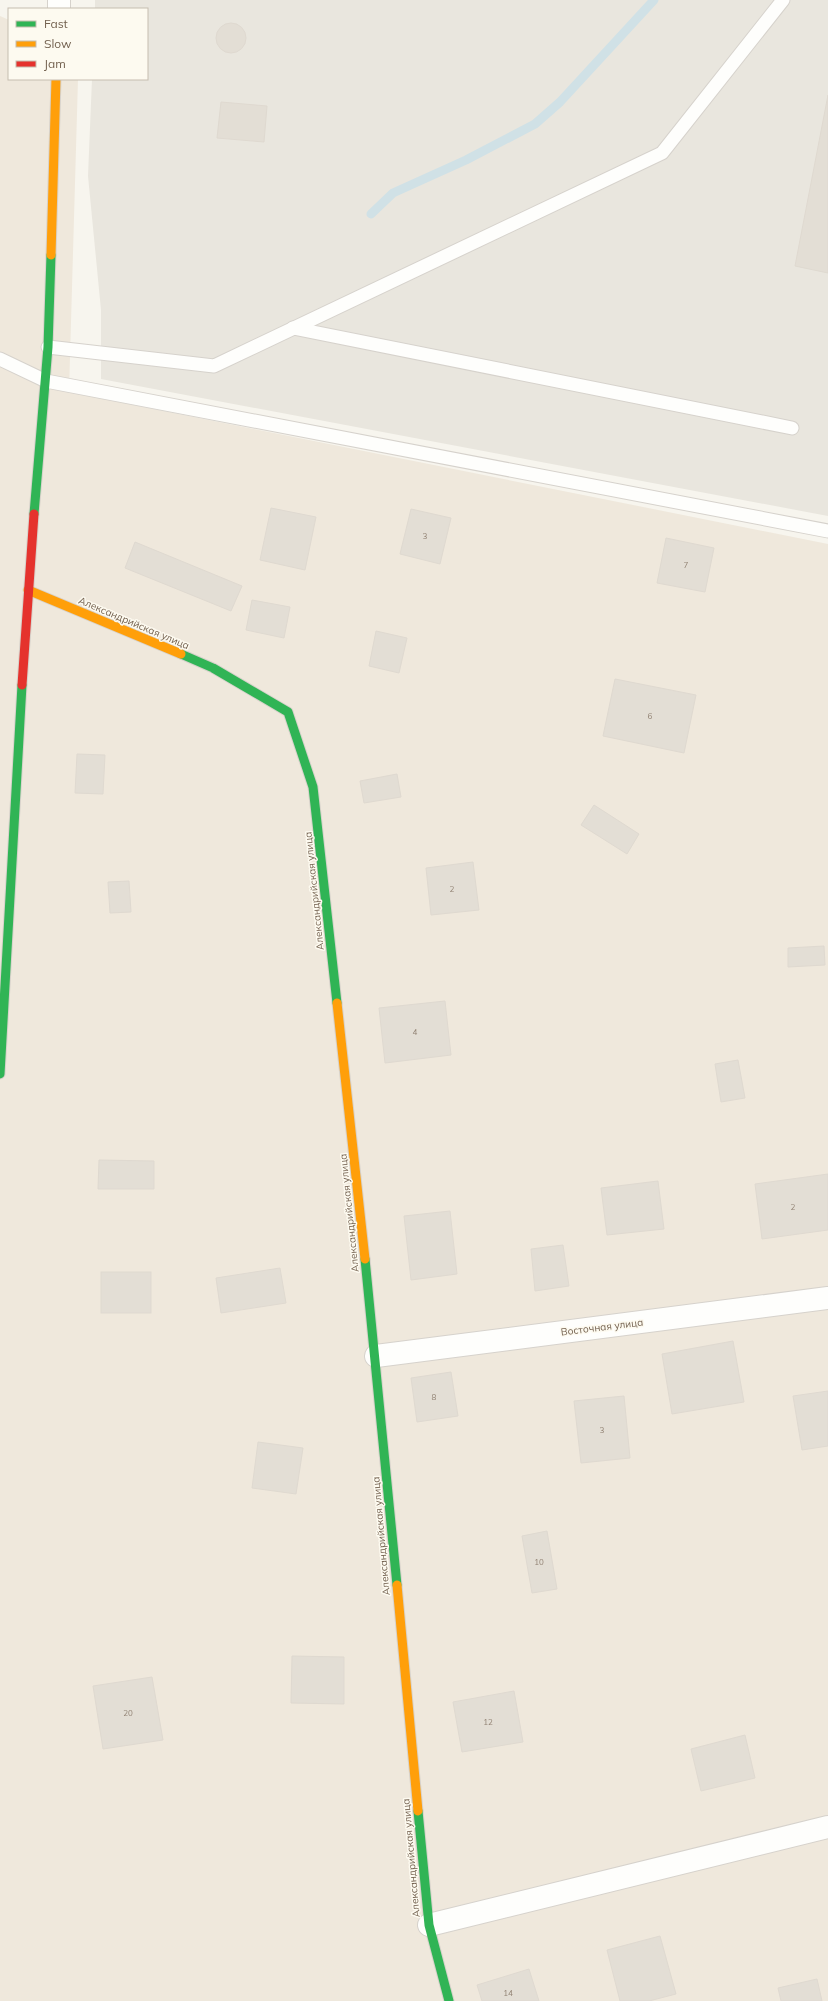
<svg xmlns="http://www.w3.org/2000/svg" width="828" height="2001" viewBox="0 0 828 2001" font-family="Mulish,sans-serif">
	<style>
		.residential { fill: #efe8dc }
		.industrial { fill: #e9e6de }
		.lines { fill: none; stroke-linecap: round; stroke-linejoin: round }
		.stream { stroke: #d0e1e6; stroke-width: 9 }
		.building { fill: #e3ded5; stroke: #dfd9d0 }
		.lane-casing { stroke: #d6d2cc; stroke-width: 15 }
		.street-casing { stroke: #d6d2cc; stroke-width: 24 }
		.fast-casing { stroke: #d7d2cb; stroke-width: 11 }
		.slow-casing { stroke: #d7d2cb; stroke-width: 11 }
		.jam-casing { stroke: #d7d2cb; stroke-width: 11 }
		.lane { stroke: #fefefc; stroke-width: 13 }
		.street { stroke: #fefefc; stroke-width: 22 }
		.fast { stroke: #30b455; stroke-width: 9 }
		.slow { stroke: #ff9f0a; stroke-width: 9 }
		.jam { stroke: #e5322d; stroke-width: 9 }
		.labels { text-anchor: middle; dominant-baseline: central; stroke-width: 3; stroke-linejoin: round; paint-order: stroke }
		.number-label { font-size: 8px; fill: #918273 }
		.street-label { font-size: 10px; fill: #73614f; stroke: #fdfaf0 }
	</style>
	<rect width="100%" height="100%" fill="#f7f5ee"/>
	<path class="residential" d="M0,16L9,20V79H78L69,392L828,544V2001H0Z"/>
	<path class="industrial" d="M95,0H828V516L101,379V310L88,176L92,79H147V9H95Z"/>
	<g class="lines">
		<path class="stream" d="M371,214L393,193L466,160L535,124L560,102L654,0"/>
	</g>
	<g class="building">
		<circle cx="231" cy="38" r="15"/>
		<path d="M828,95V273L795,266Z"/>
		<path d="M221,102L267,106L264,142L217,138Z"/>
		<path d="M271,508L316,517L305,570L260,560Z"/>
		<path d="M411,509L451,518L440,564L400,554Z"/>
		<path d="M666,538L714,548L705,592L657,583Z"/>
		<path d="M135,542L242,586L231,611L125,568Z"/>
		<path d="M252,600L290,607L284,638L246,630Z"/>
		<path d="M376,631L407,638L399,673L369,666Z"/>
		<path d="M615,679L696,695L684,753L603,736Z"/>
		<path d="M77,754L105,755L103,794L75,793Z"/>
		<path d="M397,774L401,797L364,803L360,781Z"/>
		<path d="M594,805L639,834L627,854L581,825Z"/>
		<path d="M473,862L479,910L431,915L426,868Z"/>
		<path d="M129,881L131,912L110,913L108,882Z"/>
		<path d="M824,946L825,965L788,967V948Z"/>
		<path d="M445,1001L451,1055L385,1063L379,1008Z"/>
		<path d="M738,1060L745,1098L721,1102L715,1064Z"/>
		<path d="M99,1160L154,1161V1189H98Z"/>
		<path d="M828,1174V1230L762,1239L755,1184Z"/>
		<path d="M658,1181L664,1229L607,1235L601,1188Z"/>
		<path d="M450,1211L457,1274L411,1280L404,1216Z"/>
		<path d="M563,1245L569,1286L535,1291L531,1249Z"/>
		<path d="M280,1268L286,1303L221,1313L216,1278Z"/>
		<rect x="101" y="1272" width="50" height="41"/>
		<path d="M733,1341L744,1402L672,1414L662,1354Z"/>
		<path d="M451,1372L458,1416L417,1422L411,1378Z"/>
		<path d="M828,1391V1446L802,1450L793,1396Z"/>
		<path d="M624,1396L630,1458L581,1463L574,1401Z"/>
		<path d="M258,1442L303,1448L296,1494L252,1488Z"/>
		<path d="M547,1531L557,1589L532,1593L522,1536Z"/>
		<path d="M292,1656L344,1657V1704L291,1703Z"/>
		<path d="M152,1677L163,1740L103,1749L93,1686Z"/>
		<path d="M514,1691L523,1742L462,1752L453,1702Z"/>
		<path d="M745,1735L755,1778L701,1791L691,1749Z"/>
		<path d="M660,1936L676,1994L649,2001H620L607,1950Z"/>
		<path d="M529,1969L539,2001H482L477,1985Z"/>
		<path d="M817,1979L822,2001H781L778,1988Z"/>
	</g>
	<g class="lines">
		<defs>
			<g id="lane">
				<path d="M293,328L792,428"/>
				<path d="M48,347L214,366L662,153L783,0"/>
				<path d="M0,359L46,381L828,531"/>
			</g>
			<g id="street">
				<path d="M59,9V0"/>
				<path d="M376,1356L828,1298"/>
				<path d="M429,1925L828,1827"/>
			</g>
			<g id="fast">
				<path d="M34,514L48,347L51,255"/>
				<path d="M181,654L213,668L288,712L313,787L337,1003"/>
				<path d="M0,1074L22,685"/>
				<path d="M365,1259L397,1585"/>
				<path d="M418,1811L429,1925L449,2001"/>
			</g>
			<g id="slow">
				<path d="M51,255L56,79"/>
				<path d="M28,590L181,654"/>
				<path d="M337,1003L365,1259"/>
				<path d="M397,1585L418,1811"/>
			</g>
			<path id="jam" d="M22,685L34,514"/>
		</defs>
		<use href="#lane" class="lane-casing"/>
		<use href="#street" class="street-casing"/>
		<use href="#fast" class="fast-casing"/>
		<use href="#slow" class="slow-casing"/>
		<use href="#jam" class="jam-casing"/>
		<use href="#lane" class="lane"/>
		<use href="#street" class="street"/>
		<use href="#fast" class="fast"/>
		<use href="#slow" class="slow"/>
		<use href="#jam" class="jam"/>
	</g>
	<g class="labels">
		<g class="number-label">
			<text x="425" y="536">3</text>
			<text x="686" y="565">7</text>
			<text x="650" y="716">6</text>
			<text x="452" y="889">2</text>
			<text x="415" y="1032">4</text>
			<text x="793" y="1207">2</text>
			<text x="434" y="1397">8</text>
			<text x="602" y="1430">3</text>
			<text x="539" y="1562">10</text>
			<text x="128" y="1713">20</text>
			<text x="488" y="1722">12</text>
			<text x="508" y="1993">14</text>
		</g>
		<g class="street-label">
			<text transform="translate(134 623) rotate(23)">Александрийская улица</text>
			<text transform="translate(314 891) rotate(-96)">Александрийская улица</text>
			<text transform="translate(349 1213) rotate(-96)">Александрийская улица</text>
			<text transform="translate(602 1327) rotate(-7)">Восточная улица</text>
			<text transform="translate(381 1536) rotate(-95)">Александрийская улица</text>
			<text transform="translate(411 1858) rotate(-95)">Александрийская улица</text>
		</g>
	</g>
	<rect x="8" y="8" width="140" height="72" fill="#fdfaf0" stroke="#c6bdb0"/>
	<rect x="16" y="21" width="20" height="6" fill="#30b455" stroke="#c6bdb0"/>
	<text x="44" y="28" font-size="12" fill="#73614f">Fast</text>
	<rect x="16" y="41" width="20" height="6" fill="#ff9f0a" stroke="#c6bdb0"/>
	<text x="44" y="48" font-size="12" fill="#73614f">Slow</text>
	<rect x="16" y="61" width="20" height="6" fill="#e5322d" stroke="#c6bdb0"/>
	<text x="44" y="68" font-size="12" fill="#73614f">Jam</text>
</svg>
